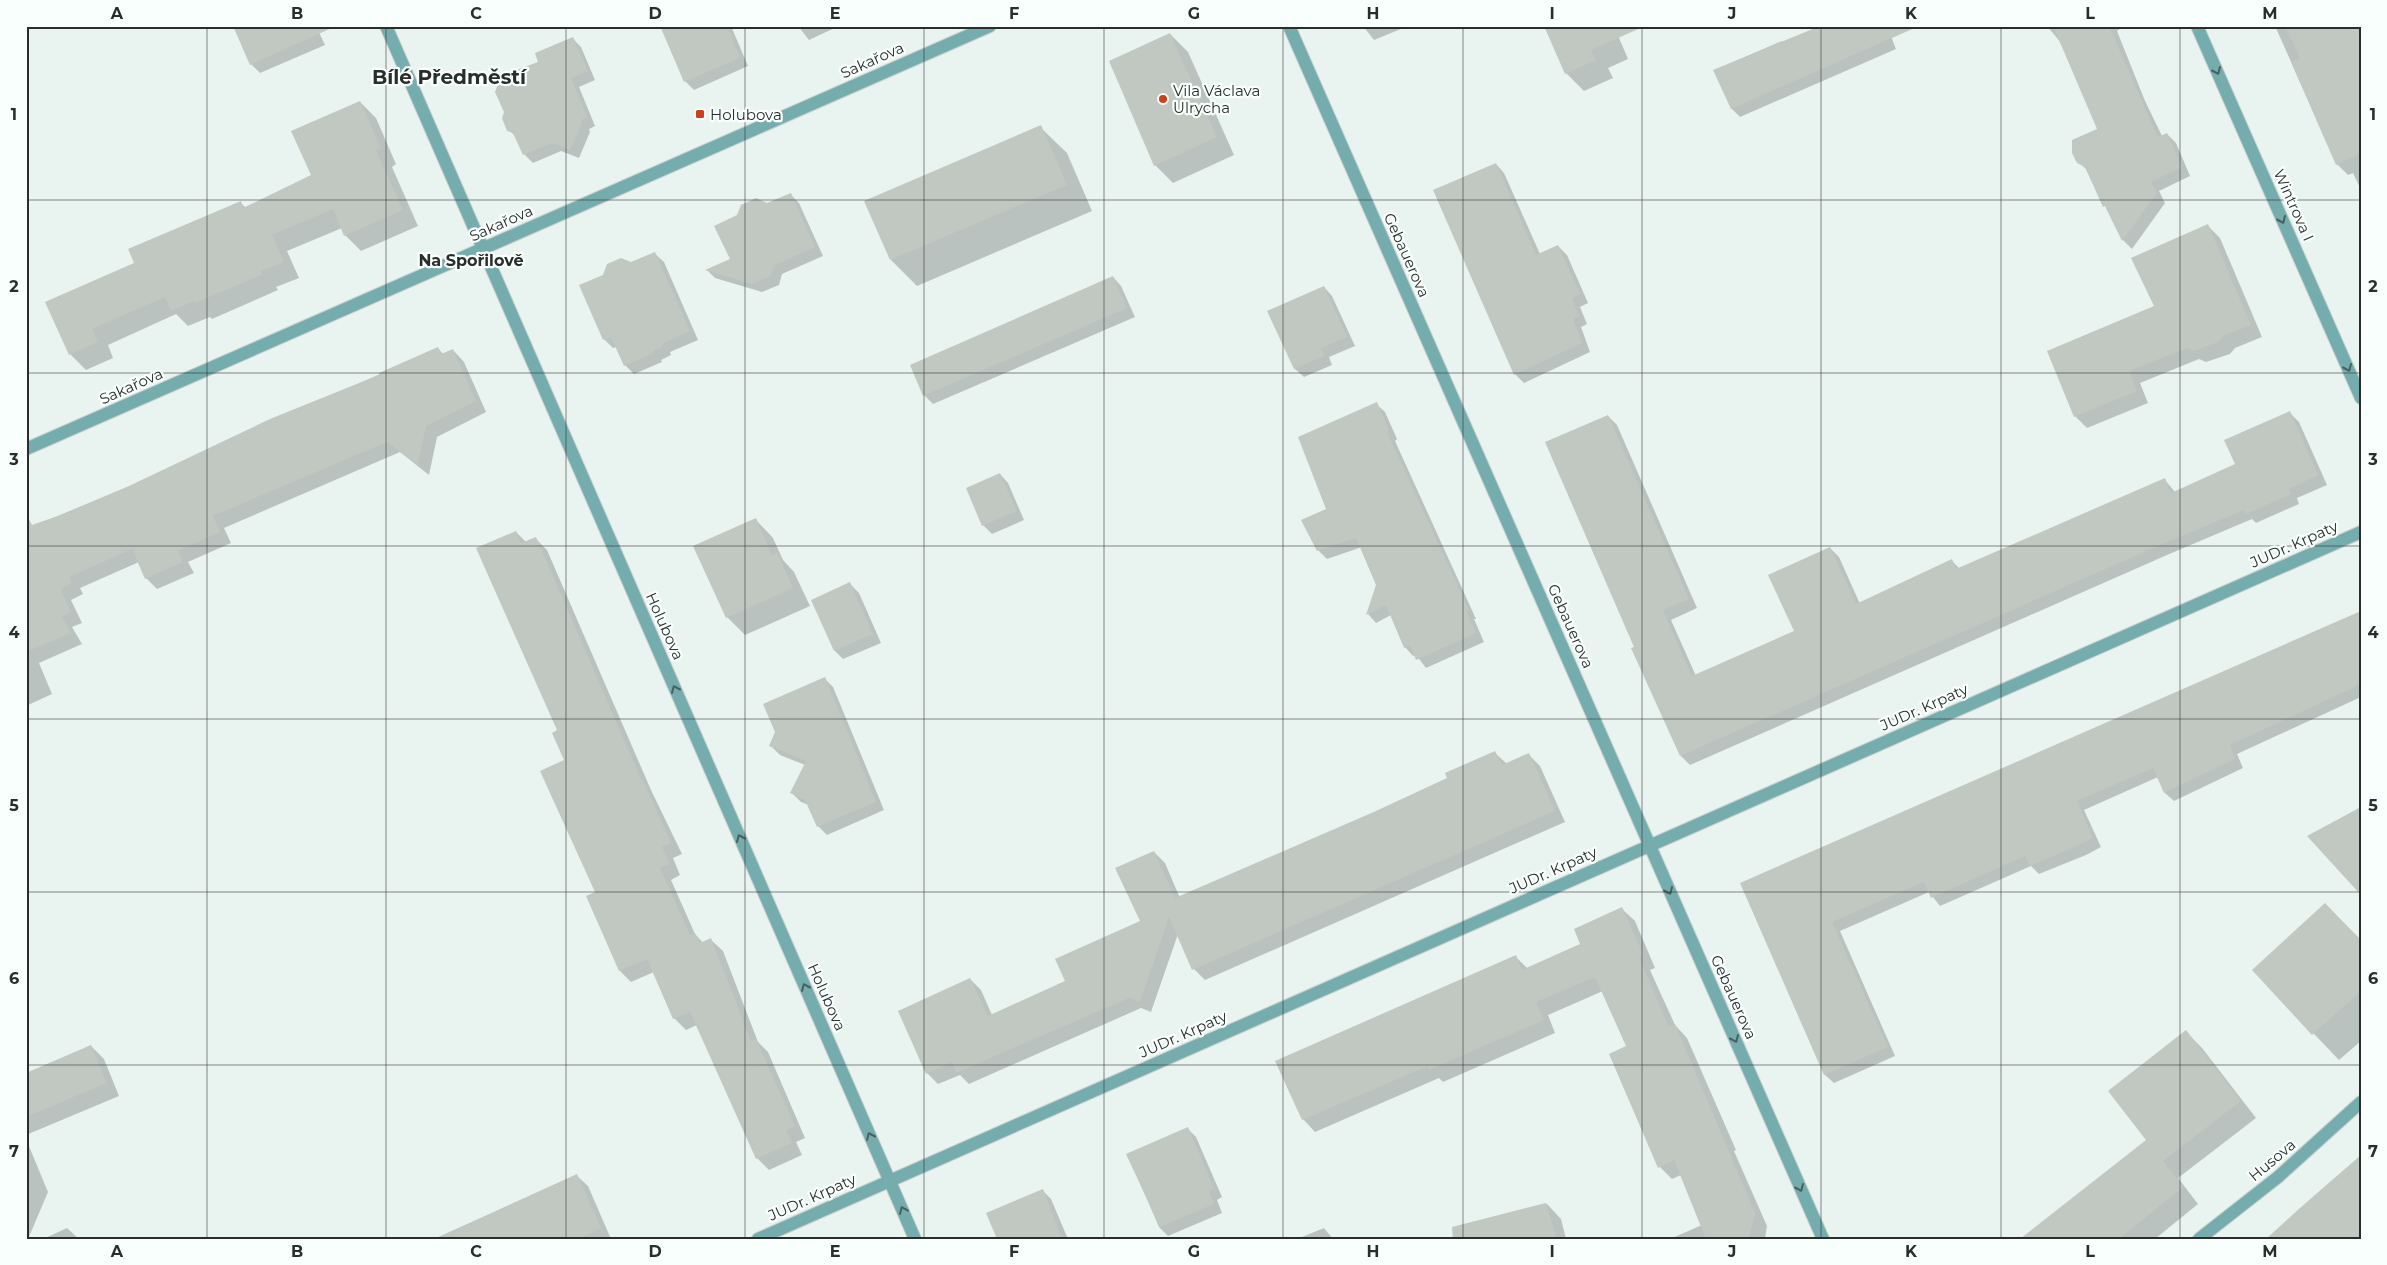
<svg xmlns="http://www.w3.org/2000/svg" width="2387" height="1265" viewBox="0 0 2387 1265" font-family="Montserrat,sans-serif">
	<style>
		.shadow { fill: #0003 }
		.building { fill: #c1c7c1 }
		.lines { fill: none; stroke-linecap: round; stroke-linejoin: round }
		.minor-casing { stroke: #c7cfcc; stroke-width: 14 }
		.minor { stroke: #75acae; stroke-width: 12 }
		.oneway { stroke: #486060 }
		.grid { fill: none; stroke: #2a2d2c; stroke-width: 1; stroke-opacity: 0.55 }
		.poi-dot { fill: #ca411a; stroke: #f9fffd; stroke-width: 2 }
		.labels { text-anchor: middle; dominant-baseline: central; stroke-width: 4.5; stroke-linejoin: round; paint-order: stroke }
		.street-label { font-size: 15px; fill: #2a2d2c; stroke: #f9fffd }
		.poi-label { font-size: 15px; fill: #2a2d2c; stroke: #f9fffd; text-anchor: start }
		.neighbourhood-label { font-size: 16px; font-weight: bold; fill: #2a2d2c; stroke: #f9fffd }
		.district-label { font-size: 20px; font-weight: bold; fill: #2a2d2c; stroke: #f9fffd }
		.neatline { fill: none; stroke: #2a2d2c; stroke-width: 2 }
		.grid-label { font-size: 16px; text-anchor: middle; font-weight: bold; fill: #2a2d2c }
	</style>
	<rect width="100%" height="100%" fill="#e9f3ef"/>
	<g class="shadow">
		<path d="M316,26L325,45L260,73L251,64Z"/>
		<path d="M661,26H731L748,66L694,90L685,81Z"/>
		<path d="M798,26H839L809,40Z"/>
		<path d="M1363,26H1408L1374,40Z"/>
		<path d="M1614,26L1628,59L1608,68L1613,78L1584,91L1566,73Z"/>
		<path d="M1887,26L1896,49L1740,117L1732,109L1715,70L1782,41L1784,43Z"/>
		<path d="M2047,26H2124L2117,31L2145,101L2162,136L2167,134L2176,143L2190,176L2159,191L2165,203L2132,249L2123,240L2086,169L2077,160L2098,129L2062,44Z"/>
		<path d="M2275,26H2361V190L2353,173L2348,175L2337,164Z"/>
		<path d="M1170,34L1188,52L1234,155L1173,183L1155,165Z"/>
		<path d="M573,39L581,47L595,80L579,87L595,126L589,129L590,132L579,158L561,151L533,163L524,154L517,138L509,130L540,62Z"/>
		<path d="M360,102L376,118L396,164L392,167L418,226L361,251L345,235L342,228L287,251L299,278L276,287L278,290L212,319L210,317L188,326L176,314L108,345L113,358L86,370L70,354L136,263L241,203L246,208L313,175Z"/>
		<path d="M1040,127L1067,153L1092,211L917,286L891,260Z"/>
		<path d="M1496,164L1504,173L1540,254L1558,246L1567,255L1588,303L1580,307L1587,324L1581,327L1590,352L1524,383L1515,374Z"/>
		<path d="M790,194L799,203L823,256L782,274L779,285L762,292L715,278L707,270L732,260L767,204Z"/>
		<path d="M2208,226L2220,238L2262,337L2235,348L2230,354L2206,362L2199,359L2140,383L2148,403L2087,428L2075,416L2155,306Z"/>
		<path d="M655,254L664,262L698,340L670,352L671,355L661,360L662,362L634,374L625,365L617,347L613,348L604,339V276Z"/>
		<path d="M1113,277L1121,286L1135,317L933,404L924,395L911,365Z"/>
		<path d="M1324,287L1332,296L1355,346L1329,357L1332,365L1304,377L1295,369L1269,311Z"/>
		<path d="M438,348L443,354L453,350L464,362L486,412L437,437L429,475L400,452L224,528L231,543L188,562L194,573L157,589L146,578L139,562L80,588L83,594L71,600L82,623L72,627L82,644L39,663L52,694L26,706V529L129,487Z"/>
		<path d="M26,393L29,400L26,401Z"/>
		<path d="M1376,404L1385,412L1397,439L1395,441L1476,619H1474L1484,642L1426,668L1416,655L1413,656L1405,647L1391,615L1376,623L1368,614L1377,584L1362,547L1327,559L1318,550L1328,509Z"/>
		<path d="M2290,413L2299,422L2327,485L2297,498L2299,504L2256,523L2252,519L2167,555L1690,765L1681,756L1636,647L1608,416L1617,425L1697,608L1671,620L1696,676L1795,631L1830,548L1839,557L1860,604L1952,561L1960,569L2165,480L2175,492L2237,465Z"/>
		<path d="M1000,474L1008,483L1024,520L992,534L983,525Z"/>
		<path d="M756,520L773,538L783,560L794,572L810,606L745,635L727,617Z"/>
		<path d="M516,532L526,542L535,538L547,550L651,790L682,854L673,858L680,875L671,880L695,934L703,943L711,940L723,951L758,1042L768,1052L805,1138L796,1142L802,1155L769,1170L757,1158L697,1025L686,1030L674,1018L654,972L631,982L620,971L597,892L558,731Z"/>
		<path d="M850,584L859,593L881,643L843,659L835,651L813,601Z"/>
		<path d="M2361,612V697L2237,754L2243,768L2174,801L2165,793L2158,777L2084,810L2101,847L2086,855L2039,874L2031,866L1940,906L1929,892L1840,931L1895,1056L1834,1083L1825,1075L1741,884Z"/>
		<path d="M824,678L833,687L884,810L827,835L818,826L809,805L801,802L792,793L805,765L780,755L771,746Z"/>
		<path d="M1495,753L1507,764L1529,755L1540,766L1565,822L1205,980L1194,969L1178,934L1151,1012L1141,1008L969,1084L960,1075L938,1084L927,1073L970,979L981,990L992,1015L1066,982L1142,922L1154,852L1165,863L1180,898L1376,812L1449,778Z"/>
		<path d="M2325,904L2361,940V1041L2339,1060L2253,970Z"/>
		<path d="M1622,909L1635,921L1655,968L1650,970L1675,1025L1687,1038L1736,1150L1734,1151L1767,1226L1765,1239H1670L1702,1225L1681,1175L1672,1179L1660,1167L1628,1047L1603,991L1548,1015L1555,1033L1443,1082L1439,1078L1315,1132L1303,1119L1515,956L1528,969L1582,944Z"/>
		<path d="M2186,1032L2202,1048L2256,1118L2178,1178L2198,1204L2155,1239H2023L2148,1140Z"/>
		<path d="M91,1046L104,1059L119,1096L26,1135V1074Z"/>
		<path d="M1187,1128L1196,1137L1222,1197L1217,1200L1222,1213L1168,1236L1159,1227L1128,1155Z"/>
		<path d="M26,1139L48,1192L28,1239H26Z"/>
		<path d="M576,1175L588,1186L611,1239H434Z"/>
		<path d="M1042,1190L1051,1199L1068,1239H998Z"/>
		<path d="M1547,1204L1561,1219L1566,1239H1471L1467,1224Z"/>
		<path d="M67,1228L79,1239H43Z"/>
		<path d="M1324,1228L1333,1239H1297Z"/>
	</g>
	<g class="building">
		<path d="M233,26H336L250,65Z"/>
		<path d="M660,26H727L740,58L684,82Z"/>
		<path d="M1544,26H1645L1591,50L1596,60L1565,74Z"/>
		<path d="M1820,26H1919L1731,109L1713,70Z"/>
		<path d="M2053,26H2109L2158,137L2167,133L2182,167L2151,182L2157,193L2122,241L2105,206L2103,207L2085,167L2077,163L2072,153V140L2097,129Z"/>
		<path d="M2285,26H2361V153L2336,165L2291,62L2300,58Z"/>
		<path d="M1170,33L1217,137L1154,166L1109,61Z"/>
		<path d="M573,37L588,71L571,78L587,117L581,120L582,123L570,150L552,143L523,155L513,133L507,131L502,118L504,112L495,92L501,76L538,62L535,53Z"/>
		<path d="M360,101L381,148L376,150L403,210L344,236L333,209L272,235L284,262L261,271L263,274L195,303L194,301L171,311L165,297L92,329L98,342L69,355L45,302L134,263L128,249L241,201L243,208L311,175L291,131Z"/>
		<path d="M1041,125L1067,185L890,260L864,201Z"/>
		<path d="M1496,163L1536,255L1558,245L1580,294L1572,298L1579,316L1573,318L1582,343L1514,375L1433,190Z"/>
		<path d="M791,193L815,247L774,266L771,276L753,284L705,270L730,259L714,226L737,215L741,205L756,198L767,203Z"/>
		<path d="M2208,224L2251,325L2223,336L2218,342L2194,351L2187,348L2129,371L2137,391L2074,417L2047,351L2154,306L2131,258Z"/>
		<path d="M655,252L690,331L662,344L663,346L653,351L654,353L624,366L611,337L603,340L579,285L603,275L607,264L621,258L631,262Z"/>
		<path d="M1113,276L1127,308L923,396L910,365Z"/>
		<path d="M1324,286L1347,337L1321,348L1324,356L1294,369L1267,311Z"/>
		<path d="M438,347L441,354L453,349L476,401L426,426L418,465L387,442L213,516L220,532L178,551L183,562L145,579L132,549L70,577L72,583L61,589L71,612L62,616L71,633L26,652V513L32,525L58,516L129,486L270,419L379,375V373Z"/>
		<path d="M1377,402L1389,430L1387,432L1469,610H1466L1476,633L1416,660L1410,645L1404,648L1386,605L1366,615L1376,585L1356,538L1317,551L1301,520L1326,509L1298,437Z"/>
		<path d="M2290,411L2318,475L2289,489L2291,494L2246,514L2244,510L2158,546L1680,756L1631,648L1634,647L1545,442L1608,415L1689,599L1663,610L1692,676L1794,631L1768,575L1830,547L1856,604L1952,559L1956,569L2165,478L2171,493L2235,464L2224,440Z"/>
		<path d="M1000,473L1017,511L982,526L966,488Z"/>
		<path d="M756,518L772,555L777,552L793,588L726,618L693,546Z"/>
		<path d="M516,531L521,543L536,537L642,781L643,780L671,843L662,847L670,864L660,868L690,935L695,933L700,943L711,938L751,1041L756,1039L795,1126L786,1130L792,1143L756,1159L690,1012L673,1019L647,959L619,971L586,896L595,892L540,771L564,760L552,733L557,730L476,548Z"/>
		<path d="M850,582L873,634L834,651L811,600Z"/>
		<path d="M2361,611V684L2230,745L2235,759L2164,793L2153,768L2077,801L2093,838L2077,846L2030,866L2025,856L1931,898L1924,882L1832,922L1888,1047L1824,1075L1740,883Z"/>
		<path d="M825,677L876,802L817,827L805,800L790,793L806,761L769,746L775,732L763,704Z"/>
		<path d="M1495,751L1502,765L1529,753L1555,811L1192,970L1169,917L1140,1002L1129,998L956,1073L952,1062L926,1074L898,1011L970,978L988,1016L1065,981L1055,959L1140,921L1115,868L1154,851L1175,898L1376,811L1447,778L1445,773Z"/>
		<path d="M2361,807V895L2307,836Z"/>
		<path d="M2325,903L2361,941V991L2312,1035L2252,970Z"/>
		<path d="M1622,907L1644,956L1639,957L1669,1027L1675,1024L1755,1213L1749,1239H1706L1674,1160L1658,1168L1609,1054L1626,1046L1595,977L1536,1002L1544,1020L1429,1070L1428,1066L1302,1120L1275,1061L1516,955L1522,970L1580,944L1574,929Z"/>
		<path d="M2186,1030L2241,1101L2163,1161L2183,1187L2119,1239H2020L2146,1140L2108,1091Z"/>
		<path d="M91,1045L107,1083L26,1117V1073Z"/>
		<path d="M1188,1127L1214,1188L1209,1191L1214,1204L1160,1227L1126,1154Z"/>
		<path d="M2361,1155V1239H2266L2300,1208Z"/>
		<path d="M577,1174L601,1228L579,1239H435Z"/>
		<path d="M1043,1189L1062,1239H997L986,1213Z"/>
		<path d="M1546,1203L1557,1239H1453L1452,1227Z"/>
	</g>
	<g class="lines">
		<defs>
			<g id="minor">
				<path d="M386,26L915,1239"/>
				<path d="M1289,26L1823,1239"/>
				<path d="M2197,26L2361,398"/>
				<path d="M26,449L990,26"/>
				<path d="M758,1239L2361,532"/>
				<path d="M2199,1239L2278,1177L2361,1102"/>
			</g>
		</defs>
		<use href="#minor" class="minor-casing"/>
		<use href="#minor" class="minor"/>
	</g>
	<defs><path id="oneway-chevron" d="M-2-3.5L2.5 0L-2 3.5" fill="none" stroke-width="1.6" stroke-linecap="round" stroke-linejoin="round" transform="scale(1.25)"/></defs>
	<g class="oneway">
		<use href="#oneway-chevron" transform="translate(2217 71) rotate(66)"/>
		<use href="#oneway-chevron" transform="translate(2282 220) rotate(66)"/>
		<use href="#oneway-chevron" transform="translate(2348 368) rotate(66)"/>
		<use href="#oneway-chevron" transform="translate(675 689) rotate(-114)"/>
		<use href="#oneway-chevron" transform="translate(740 838) rotate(-114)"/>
		<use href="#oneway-chevron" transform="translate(1669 891) rotate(66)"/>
		<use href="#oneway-chevron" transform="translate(805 987) rotate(-114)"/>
		<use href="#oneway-chevron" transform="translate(1735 1039) rotate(66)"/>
		<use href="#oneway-chevron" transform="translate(870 1136) rotate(-114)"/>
		<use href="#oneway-chevron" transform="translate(1800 1188) rotate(66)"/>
		<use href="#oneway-chevron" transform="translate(903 1210) rotate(-113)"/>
	</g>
	<path class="grid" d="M207,26V1239M386,26V1239M566,26V1239M745,26V1239M924,26V1239M1104,26V1239M1283,26V1239M1463,26V1239M1642,26V1239M1821,26V1239M2001,26V1239M2180,26V1239M26,200H2361M26,373H2361M26,546H2361M26,719H2361M26,892H2361M26,1065H2361"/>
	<g class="poi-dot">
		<circle cx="1163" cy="99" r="5"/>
		<rect x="695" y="109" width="10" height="10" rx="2.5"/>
	</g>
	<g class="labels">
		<g class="street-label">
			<text transform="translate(872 60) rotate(-24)">Sakařova</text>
			<text transform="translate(2294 205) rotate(66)">Wintrova I</text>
			<text transform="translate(501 223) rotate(-24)">Sakařova</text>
			<text transform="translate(1407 255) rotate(66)">Gebauerova</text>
			<text transform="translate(131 386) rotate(-24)">Sakařova</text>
			<text transform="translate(2294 544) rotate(-24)">JUDr. Krpaty</text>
			<text transform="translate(665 626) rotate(66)">Holubova</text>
			<text transform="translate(1571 626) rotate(66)">Gebauerova</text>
			<text transform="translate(1924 707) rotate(-24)">JUDr. Krpaty</text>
			<text transform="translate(1553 870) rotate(-24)">JUDr. Krpaty</text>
			<text transform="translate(827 997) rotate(66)">Holubova</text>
			<text transform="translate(1734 997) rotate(66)">Gebauerova</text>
			<text transform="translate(1183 1034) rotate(-24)">JUDr. Krpaty</text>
			<text transform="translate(2272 1160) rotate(-40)">Husova</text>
			<text transform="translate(812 1197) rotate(-24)">JUDr. Krpaty</text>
		</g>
		<g class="poi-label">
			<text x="1173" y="90">Vila Václava<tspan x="1173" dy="17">Ulrycha</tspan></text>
			<text x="710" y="114">Holubova</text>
		</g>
		<g class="neighbourhood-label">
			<text x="471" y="260">Na Spořilově</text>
		</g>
		<g class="district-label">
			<text x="449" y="77">Bílé Předměstí</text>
		</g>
	</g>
	<rect width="2387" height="1265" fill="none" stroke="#f9fffd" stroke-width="55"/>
	<rect x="28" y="28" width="2332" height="1210" class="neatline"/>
	<g class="grid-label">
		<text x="117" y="19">A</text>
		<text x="297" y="19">B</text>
		<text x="476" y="19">C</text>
		<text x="655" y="19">D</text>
		<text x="835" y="19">E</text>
		<text x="1014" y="19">F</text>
		<text x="1194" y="19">G</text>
		<text x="1373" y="19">H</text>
		<text x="1552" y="19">I</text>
		<text x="1732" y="19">J</text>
		<text x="1911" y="19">K</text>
		<text x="2090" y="19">L</text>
		<text x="2270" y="19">M</text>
		<text x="14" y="120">1</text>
		<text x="2373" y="120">1</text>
		<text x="14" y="292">2</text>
		<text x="2373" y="292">2</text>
		<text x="14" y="465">3</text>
		<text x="2373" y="465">3</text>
		<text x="14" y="638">4</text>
		<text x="2373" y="638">4</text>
		<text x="14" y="811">5</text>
		<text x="2373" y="811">5</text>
		<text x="14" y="984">6</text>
		<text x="2373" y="984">6</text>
		<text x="14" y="1157">7</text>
		<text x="2373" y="1157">7</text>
		<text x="117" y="1257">A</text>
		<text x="297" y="1257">B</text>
		<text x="476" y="1257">C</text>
		<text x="655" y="1257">D</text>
		<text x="835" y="1257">E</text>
		<text x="1014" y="1257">F</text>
		<text x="1194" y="1257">G</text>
		<text x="1373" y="1257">H</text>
		<text x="1552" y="1257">I</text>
		<text x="1732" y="1257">J</text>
		<text x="1911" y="1257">K</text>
		<text x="2090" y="1257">L</text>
		<text x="2270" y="1257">M</text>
	</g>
</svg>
